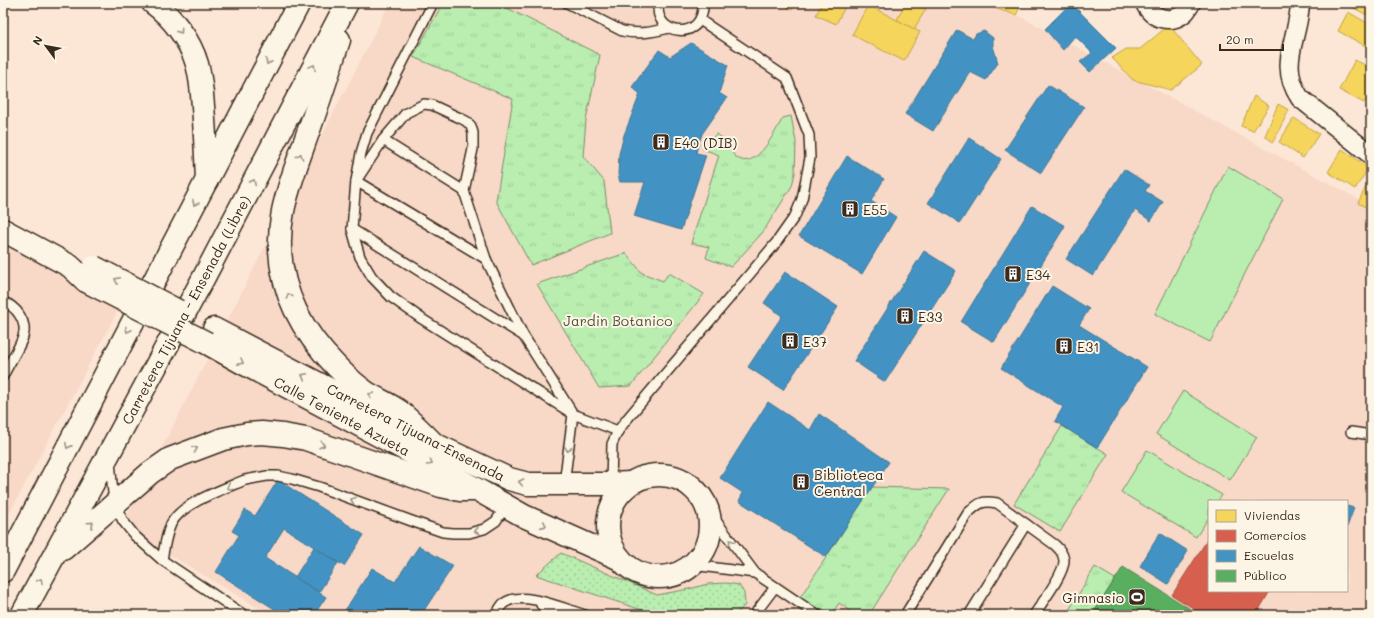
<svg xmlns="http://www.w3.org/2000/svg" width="1374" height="618" viewBox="0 0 1374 618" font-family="Mali,sans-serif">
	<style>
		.built { fill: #f8d8c7; fill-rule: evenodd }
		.grass { fill: url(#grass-tufts); stroke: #7a8c67 }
		.park { fill: url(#park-dots); stroke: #7a8c67 }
		.pitch { fill: #b9eeb0; stroke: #7a8c67 }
		.homes { fill: #f6d55c; stroke: #bea249 }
		.shops { fill: #d6604d; stroke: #a8503f }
		.schools { fill: #4393c3; stroke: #417492 }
		.public { fill: #5aae61; stroke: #51864d }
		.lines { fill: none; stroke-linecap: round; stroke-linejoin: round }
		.lane-casing { stroke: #3b2a1e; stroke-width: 12 }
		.street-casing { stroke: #3b2a1e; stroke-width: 21 }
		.secondary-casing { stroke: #3b2a1e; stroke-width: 25 }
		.highway-casing { stroke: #3b2a1e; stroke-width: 25 }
		.lane { stroke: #fcf5e5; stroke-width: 9 }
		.street { stroke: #fcf5e5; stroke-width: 18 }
		.secondary { stroke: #fcf5e5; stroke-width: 22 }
		.highway { stroke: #fcf5e5; stroke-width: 22 }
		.secondary-bridge-casing { stroke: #3b2a1e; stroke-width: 25; stroke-linecap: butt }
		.secondary-bridge { stroke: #fcf5e5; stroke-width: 22 }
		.oneway { stroke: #9c9082 }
		.labels { text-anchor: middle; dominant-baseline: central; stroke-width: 4; stroke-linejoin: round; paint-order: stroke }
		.poi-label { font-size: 14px; fill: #3b2a1e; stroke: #fcf5e5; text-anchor: start }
		.street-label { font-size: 14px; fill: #3b2a1e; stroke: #fcf5e5 }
		.park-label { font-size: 14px; fill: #54513b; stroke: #fcf5e5 }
	</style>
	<defs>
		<pattern id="grass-tufts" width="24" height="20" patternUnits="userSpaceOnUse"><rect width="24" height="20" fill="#b9eeb0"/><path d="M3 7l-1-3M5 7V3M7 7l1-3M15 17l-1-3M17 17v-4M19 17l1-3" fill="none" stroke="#a0cc97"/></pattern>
		<pattern id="park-dots" width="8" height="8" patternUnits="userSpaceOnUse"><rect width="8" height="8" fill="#b9eeb0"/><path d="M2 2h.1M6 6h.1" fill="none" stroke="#a0cc97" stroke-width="1.8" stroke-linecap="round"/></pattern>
	</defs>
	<rect width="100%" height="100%" fill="#fce6d5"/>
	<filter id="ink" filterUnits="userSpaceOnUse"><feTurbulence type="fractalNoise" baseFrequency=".025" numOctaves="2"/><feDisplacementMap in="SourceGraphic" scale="8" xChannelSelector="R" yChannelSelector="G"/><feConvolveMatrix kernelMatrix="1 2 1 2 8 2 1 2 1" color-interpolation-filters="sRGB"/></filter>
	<g filter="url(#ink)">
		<g class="built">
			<path d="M390,3H995L1371,206V615H270L122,526ZM1209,501H1347V591H1209Z"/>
			<path d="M3,244L119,308L3,525Z"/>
		</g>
		<g class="grass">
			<path d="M443,3H497L600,55L586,120L583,156L604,181L610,233L531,265L496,201L513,99L413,57Z"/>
			<path d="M791,116L796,142L795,173L792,186L763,232L731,267L706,258L709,247L691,243L719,155L703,149L716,134C721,137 728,141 730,146C732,150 732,154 736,157C756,173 775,131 783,118Z"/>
			<path d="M626,253L642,273L663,281L669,273L704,294L631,386L599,388L537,284Z"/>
			<path d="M1062,426L1108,454L1060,532L1014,504Z"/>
			<path d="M872,487L949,489L869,615H855L839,603L832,614L797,602Z"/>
			<path d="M1095,567L1115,579L1092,615H1066Z"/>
		</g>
		<path class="park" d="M561,553L657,595L689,589L708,584L726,583L739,585L744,593L745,605L736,615H657L536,575Z"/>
		<g class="pitch">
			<path d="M1228,166L1283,199L1210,342L1155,314Z"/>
			<path d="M1183,391L1257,437L1230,480L1156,434Z"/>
			<path d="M1147,450L1222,495L1218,501H1209V517L1196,537L1121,492Z"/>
		</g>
		<g class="homes">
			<path d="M781,3H796L792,10Z"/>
			<path d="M822,3H847L836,24L816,15Z"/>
			<path d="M905,3H910L926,9L914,29L897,20Z"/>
			<path d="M983,3H1022L1016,15L982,4Z"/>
			<path d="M1344,3H1371V17Z"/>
			<path d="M868,5L920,32L904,61L852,35Z"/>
			<path d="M1348,12L1371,25V49L1338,31Z"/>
			<path d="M1169,25L1202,65L1171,90L1133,80L1112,58L1126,49H1140Z"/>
			<path d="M1355,60L1371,68V89L1364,103L1339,90Z"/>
			<path d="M1254,96L1269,106L1253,131L1241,126Z"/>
			<path d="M1278,104L1289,110L1273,142L1265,136Z"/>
			<path d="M1294,118L1319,134L1303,158L1279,142Z"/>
			<path d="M1342,149L1369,168L1355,189L1328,172Z"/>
			<path d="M1371,176V210L1358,203Z"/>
		</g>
		<path class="shops" d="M1209,537V591H1270L1256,615H1204L1172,595Z"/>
		<g class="schools">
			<path d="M1071,3L1116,48L1090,72L1080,62L1092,53L1075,36L1063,50L1045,29Z"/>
			<path d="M957,30L973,39L976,34L984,31L993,38V46L998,63L986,80L970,72L933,131L905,114Z"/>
			<path d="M691,43L728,65L719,93L727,98L702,134L697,149L696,153L706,155L681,230L634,216L645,182H620L618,175L619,154L624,135L640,94L632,87L659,50L670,57Z"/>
			<path d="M1048,85L1084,107L1041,173L1005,150Z"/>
			<path d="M969,138L1001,159L960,223L928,203Z"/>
			<path d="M847,156L884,179L871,201L896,217L862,274L799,236Z"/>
			<path d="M1124,169L1149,185L1145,191L1163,202L1151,221L1135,210L1093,276L1066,259Z"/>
			<path d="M1032,206L1065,226L994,342L961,322Z"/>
			<path d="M924,251L956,271L885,382L854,361Z"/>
			<path d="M785,272L838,307L783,390L748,367L782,316L764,303Z"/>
			<path d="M1052,286L1089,309L1079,325L1147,367L1097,448L1055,421L1063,407L1001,368Z"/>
			<path d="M768,402L810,430L819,414L889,462L826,557L739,501L743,493L720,478Z"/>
			<path d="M278,480L364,535L344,566L284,528L265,558L326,597L314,615H284L216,572L239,535L232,531L245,510L255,516Z"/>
			<path d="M1347,506L1354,508L1347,527Z"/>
			<path d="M1160,533L1188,551L1168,584L1140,566Z"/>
			<path d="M419,546L453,566L421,615H342L372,568L395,582Z"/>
			<path d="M314,547L338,563L319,592L295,577Z"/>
		</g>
		<path class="public" d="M1123,567L1200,615H1092Z"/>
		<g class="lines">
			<defs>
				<g id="lane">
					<path d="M433,3L367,133L361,153L356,181L486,259"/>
					<path d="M567,3L622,31C640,35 652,32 669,28"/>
					<path d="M659,3C651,35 705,44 703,3"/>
					<path d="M383,140L464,191"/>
					<path d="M352,229L522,335"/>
					<path d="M3,302C16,306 28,322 23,337C20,347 8,365 3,376"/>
					<path d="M1351,432L1371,435"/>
					<path d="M110,462L114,503L123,521L135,536L162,560L244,615"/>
					<path d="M564,484L573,414L523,335L486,259L464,191L473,149V133L471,126L466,121L460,118L432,105L424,104L406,113L383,140L356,181L352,229L360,257L372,277L391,297L422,319L573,414L618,431L627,419L776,243L795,216L802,199L810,158L809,135L787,78L700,20"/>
					<path d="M611,484L612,444L618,431"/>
					<path d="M708,510L755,573L817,615"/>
					<path d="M162,560C164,548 166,535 171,524C181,503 224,489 245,480L267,476H278L292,479L319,487L417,523L443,532L453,533H469L484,529L496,521L506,506"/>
					<path d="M693,565L755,573"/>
					<path d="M541,605L557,615"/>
					<path d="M496,615C498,612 500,607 503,604C520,589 565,609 585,615"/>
					<path d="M754,615L775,587"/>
					<path d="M905,615L968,513C979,503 982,500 997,503L1055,545C1060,550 1063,553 1064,560C1065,573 1041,604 1034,615"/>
					<path d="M969,615L1026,524"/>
				</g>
				<g id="street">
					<path d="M1145,3C1150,18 1171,25 1184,13C1187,11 1189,6 1191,3"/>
					<path d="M1300,3C1299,38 1277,64 1300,98L1371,155"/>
				</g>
				<g id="secondary">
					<path d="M3,230L70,266L86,281"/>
					<path d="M214,329L434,444L509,479L528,484H611L630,483"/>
					<path d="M207,343L241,362L412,453L524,516L618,558"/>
					<circle cx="659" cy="526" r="51"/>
				</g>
				<g id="highway">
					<path d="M153,3C172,17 190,40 197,64C201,78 202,92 203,106C205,131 206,155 207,180"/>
					<path d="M339,40C328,74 317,108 305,141C297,164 288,187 283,211C271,273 294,324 337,367C346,376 357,386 367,393C377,399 389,404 399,411C411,421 423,433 434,444"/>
					<path d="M63,549L150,473L170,459L223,439L247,434L262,433L283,435L306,439L441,486L460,490H476"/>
					<path d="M3,571L299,3"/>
					<path d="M22,615L204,277L347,3"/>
				</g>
			</defs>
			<use href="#lane" class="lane-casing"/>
			<use href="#street" class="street-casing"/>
			<use href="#secondary" class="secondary-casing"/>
			<use href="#highway" class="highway-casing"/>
			<use href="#lane" class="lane"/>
			<use href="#street" class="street"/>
			<use href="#secondary" class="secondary"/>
			<use href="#highway" class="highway"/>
			<defs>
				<g id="secondary-bridge">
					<path d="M94,267L178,311"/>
					<path d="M86,281L207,343"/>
				</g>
			</defs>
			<use href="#secondary-bridge" class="secondary-bridge-casing"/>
			<use href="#secondary-bridge" class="secondary-bridge"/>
		</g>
		<defs><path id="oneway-chevron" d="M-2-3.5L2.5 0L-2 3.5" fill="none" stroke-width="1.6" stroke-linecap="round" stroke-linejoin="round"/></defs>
		<g class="oneway">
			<use href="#oneway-chevron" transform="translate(180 31) rotate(55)"/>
			<use href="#oneway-chevron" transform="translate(268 62) rotate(117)"/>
			<use href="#oneway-chevron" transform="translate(313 67) rotate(-62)"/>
			<use href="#oneway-chevron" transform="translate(300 156) rotate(-71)"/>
			<use href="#oneway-chevron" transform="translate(253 182) rotate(-62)"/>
			<use href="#oneway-chevron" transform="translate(195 203) rotate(118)"/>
			<use href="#oneway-chevron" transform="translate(117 280) rotate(-153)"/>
			<use href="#oneway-chevron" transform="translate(289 296) rotate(-110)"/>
			<use href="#oneway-chevron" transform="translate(128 330) rotate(117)"/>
			<use href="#oneway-chevron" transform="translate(241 362) rotate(29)"/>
			<use href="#oneway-chevron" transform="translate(304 376) rotate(-153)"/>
			<use href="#oneway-chevron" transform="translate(371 395) rotate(-149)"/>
			<use href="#oneway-chevron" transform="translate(322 445) rotate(18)"/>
			<use href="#oneway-chevron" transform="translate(68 446) rotate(117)"/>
			<use href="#oneway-chevron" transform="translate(195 449) rotate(-21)"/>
			<use href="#oneway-chevron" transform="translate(568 449) rotate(97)"/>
			<use href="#oneway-chevron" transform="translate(430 463) rotate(30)"/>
			<use href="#oneway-chevron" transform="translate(521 482) rotate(-169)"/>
			<use href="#oneway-chevron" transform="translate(229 487) rotate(156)"/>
			<use href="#oneway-chevron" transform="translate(353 500) rotate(-160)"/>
			<use href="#oneway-chevron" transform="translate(91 524) rotate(-42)"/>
			<use href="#oneway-chevron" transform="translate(544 525) rotate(24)"/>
			<use href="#oneway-chevron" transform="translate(477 531) rotate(167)"/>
			<use href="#oneway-chevron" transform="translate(731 542) rotate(-126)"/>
			<use href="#oneway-chevron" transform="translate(40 581) rotate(-62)"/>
		</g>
	</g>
	<defs>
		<symbol id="building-square" viewBox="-11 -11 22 22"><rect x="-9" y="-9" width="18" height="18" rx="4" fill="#3b2a1e" stroke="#fcf5e5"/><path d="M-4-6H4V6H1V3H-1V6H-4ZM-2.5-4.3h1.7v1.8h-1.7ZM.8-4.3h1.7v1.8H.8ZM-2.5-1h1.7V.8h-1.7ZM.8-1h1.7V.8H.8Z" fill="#fff"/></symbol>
		<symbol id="stadium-square" viewBox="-11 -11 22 22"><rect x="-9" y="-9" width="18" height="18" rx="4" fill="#3b2a1e" stroke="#fcf5e5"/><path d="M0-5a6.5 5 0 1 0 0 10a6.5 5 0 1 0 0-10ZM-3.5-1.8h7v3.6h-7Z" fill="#fff"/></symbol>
	</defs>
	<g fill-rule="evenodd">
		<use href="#building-square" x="651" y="132" width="20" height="20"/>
		<use href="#building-square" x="840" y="199" width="20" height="20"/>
		<use href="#building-square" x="1003" y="264" width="20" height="20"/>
		<use href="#building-square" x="895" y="306" width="20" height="20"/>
		<use href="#building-square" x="780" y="331" width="20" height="20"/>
		<use href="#building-square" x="1054" y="336" width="20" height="20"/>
		<use href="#building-square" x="791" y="472" width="20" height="20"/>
		<use href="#stadium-square" x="1127" y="587" width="20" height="20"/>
	</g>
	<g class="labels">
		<g class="poi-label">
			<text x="674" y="142">E40 (DIB)</text>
			<text x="863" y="209">E55</text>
			<text x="1026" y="274">E34</text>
			<text x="918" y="316">E33</text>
			<text x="803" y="341">E37</text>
			<text x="1077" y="346">E31</text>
			<text x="814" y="474">Biblioteca<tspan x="814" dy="16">Central</tspan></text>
			<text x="1124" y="597" text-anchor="end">Gimnasio</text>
		</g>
		<g class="street-label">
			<text transform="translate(186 310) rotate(-62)">Carretera Tijuana - Ensenada (Libre)</text>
			<text transform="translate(342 416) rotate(28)">Calle Teniente Azueta</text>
			<text transform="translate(416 432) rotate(27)">Carretera Tijuana-Ensenada</text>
		</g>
		<g class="park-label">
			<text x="618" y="320">Jardin Botanico</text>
		</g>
	</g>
	<rect width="1374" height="618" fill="none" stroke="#fcf5e5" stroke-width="16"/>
	<rect x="8" y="8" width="1358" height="602" fill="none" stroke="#3b2a1e" stroke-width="1.5" filter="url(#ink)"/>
	<rect x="1208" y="500" width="140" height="92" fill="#fcf5e5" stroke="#afa495"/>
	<rect x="1216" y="510" width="20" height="12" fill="#f6d55c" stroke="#afa495"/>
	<text x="1244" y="520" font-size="12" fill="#3b2a1e">Viviendas</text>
	<rect x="1216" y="530" width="20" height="12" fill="#d6604d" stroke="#afa495"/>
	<text x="1244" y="540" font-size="12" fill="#3b2a1e">Comercios</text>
	<rect x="1216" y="550" width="20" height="12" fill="#4393c3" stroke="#afa495"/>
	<text x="1244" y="560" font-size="12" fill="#3b2a1e">Escuelas</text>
	<rect x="1216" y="570" width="20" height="12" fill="#5aae61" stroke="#afa495"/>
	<text x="1244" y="580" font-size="12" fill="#3b2a1e">Público</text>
	<g transform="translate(46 46) rotate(302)" stroke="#fcf5e5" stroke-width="3" paint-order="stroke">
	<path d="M0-3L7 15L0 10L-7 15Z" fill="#3b2a1e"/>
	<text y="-6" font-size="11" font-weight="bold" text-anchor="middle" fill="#3b2a1e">N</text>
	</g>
	<path d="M1220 44v6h63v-6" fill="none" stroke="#3b2a1e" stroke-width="2"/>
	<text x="1226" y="44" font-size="12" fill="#3b2a1e" stroke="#fcf5e5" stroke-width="3" paint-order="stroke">20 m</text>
</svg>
